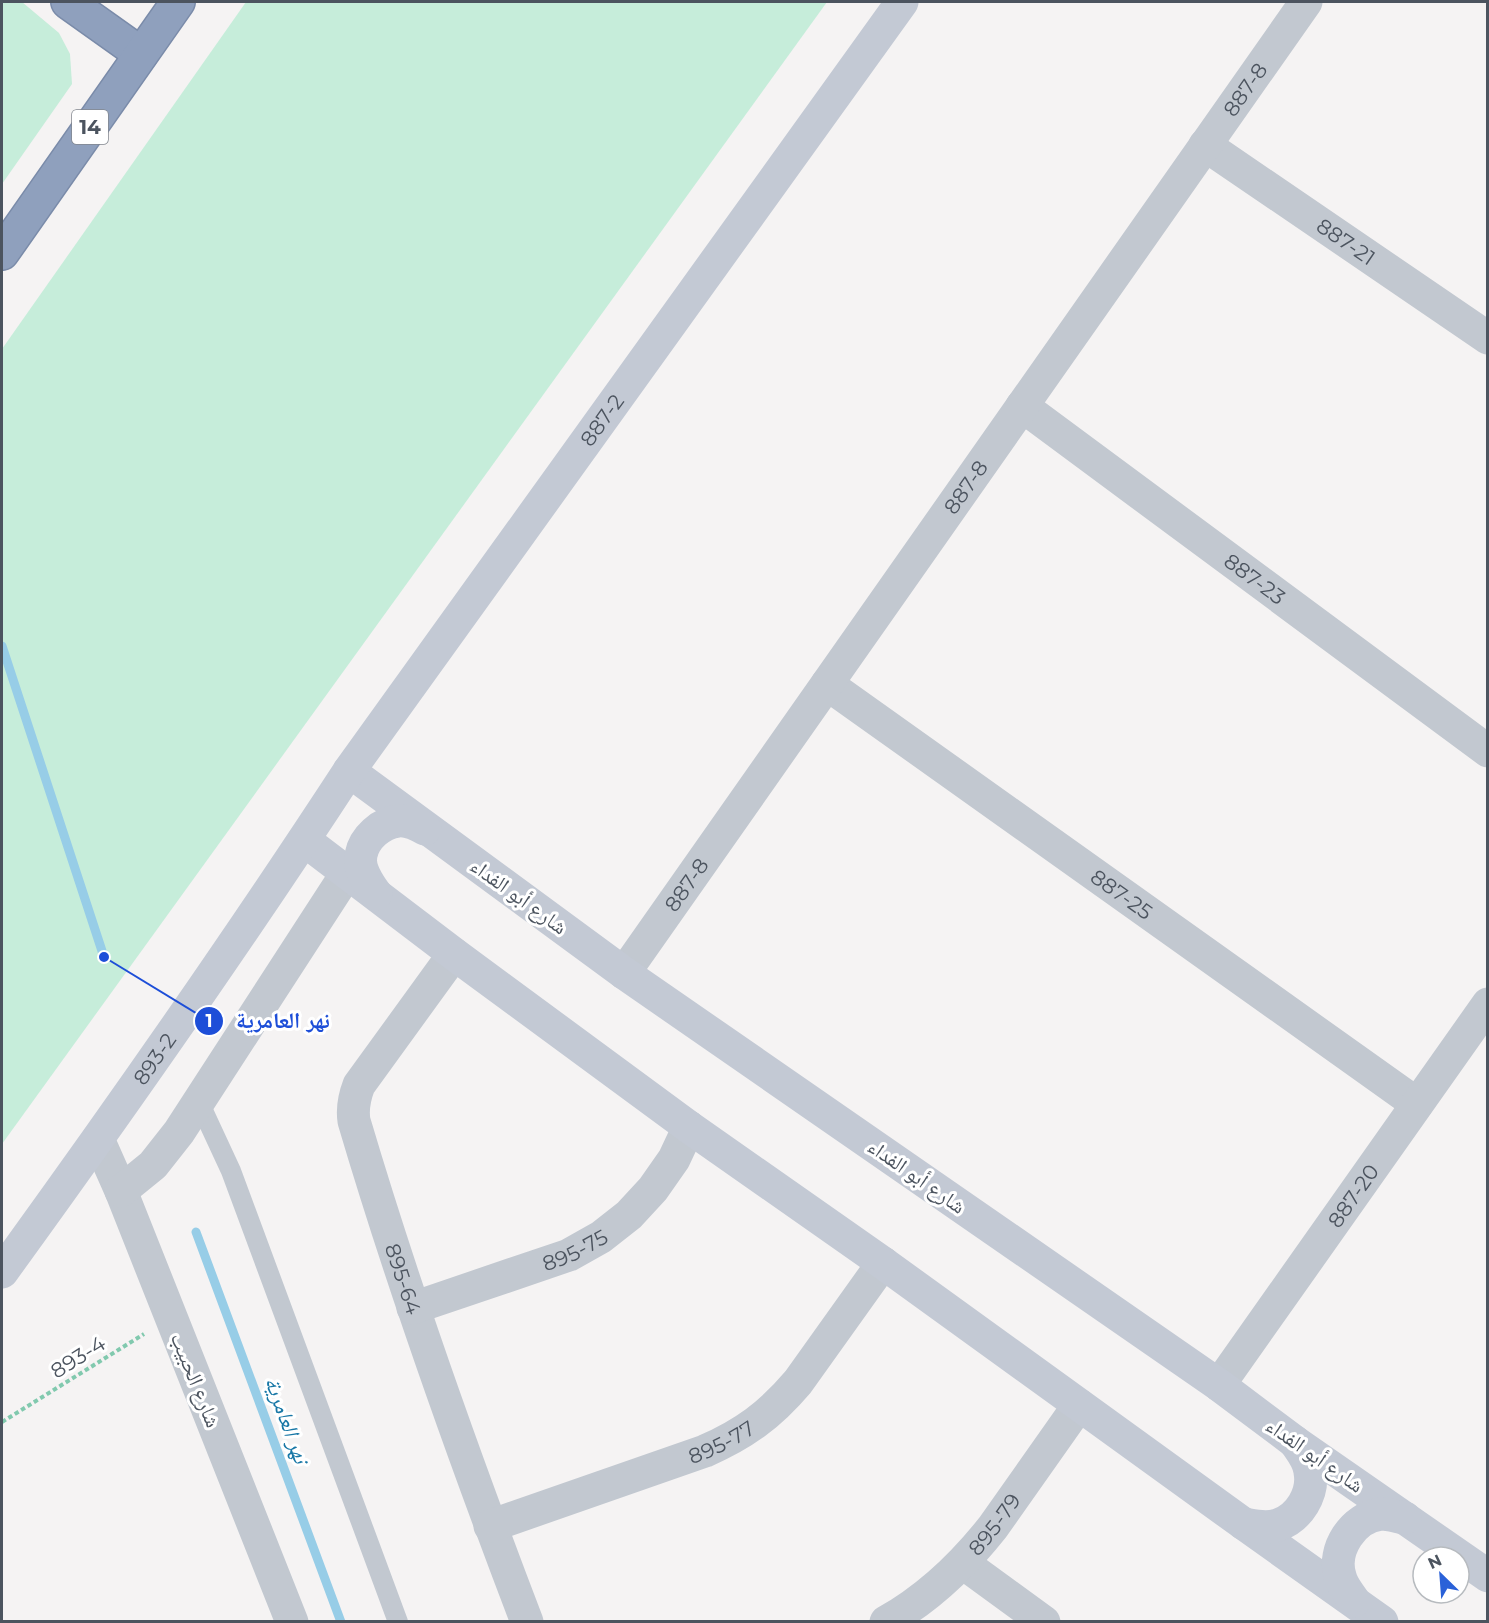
<svg xmlns="http://www.w3.org/2000/svg" width="1489" height="1623" viewBox="0 0 1489 1623" font-family="Montserrat,'Noto Naskh Arabic',sans-serif">
	<style>
		.green { fill: #c6edda }
		.lines { fill: none; stroke-linecap: round; stroke-linejoin: round }
		.stream { stroke: #97cde7; stroke-width: 9 }
		.highway-casing { stroke: #7a8ba9; stroke-width: 36 }
		.path { stroke: #81c9ae; stroke-width: 4; stroke-dasharray: 4.5 3; stroke-linecap: butt }
		.lane { stroke: #c2c8d0; stroke-width: 20 }
		.street { stroke: #c2c8d0; stroke-width: 33 }
		.secondary { stroke: #c3c9d4; stroke-width: 33 }
		.highway { stroke: #8fa0bd; stroke-width: 33 }
		.labels { text-anchor: middle; dominant-baseline: central; stroke-width: 6; stroke-linejoin: round; paint-order: stroke }
		.shield { fill: #fff; stroke: #82878f; stroke-width: 1.5 }
		.shield-label { font-size: 20px; font-weight: bold; fill: #4c545f }
		.street-label { font-size: 21px; fill: #4c545f; stroke: #fff }
		.water-label { font-size: 22px; font-style: italic; fill: #1877a6; stroke: #fff }
		.leader { fill: none; stroke: #1d4ed8; stroke-width: 2 }
		.callout-dot { fill: #1d4ed8; stroke: #fff; stroke-width: 2 }
		.mark-label { font-size: 18px; text-anchor: middle; font-weight: bold; fill: #fff }
		.callout-label { font-size: 22px; text-anchor: middle; font-weight: bold; fill: #1d4ed8; stroke: #fff; stroke-width: 6; stroke-linejoin: round; paint-order: stroke }
	</style>
	<rect width="100%" height="100%" fill="#f5f3f3"/>
	<g class="green">
		<path d="M2,2H22L59,33L70,54L72,84L2,184Z"/>
		<path d="M246,2H827L2,1144V349Z"/>
	</g>
	<g class="lines">
		<g class="stream">
			<path d="M2,646L104,957"/>
			<path d="M196,1232L341,1622"/>
		</g>
		<defs>
			<g id="highway">
				<path d="M68,2L141,54"/>
				<path d="M2,253L178,2"/>
			</g>
		</defs>
		<use href="#highway" class="highway-casing"/>
		<path class="path" d="M2,1422L144,1334"/>
		<path class="lane" d="M199,1102L231,1171L398,1622"/>
		<g class="street">
			<path id="s1" d="M1205,145L1488,338"/>
			<path id="s2" d="M1022,406L1488,751"/>
			<path id="s3" d="M827,684L1417,1104"/>
			<path id="s4" d="M454,954L359,1085C354,1098 352,1108 354,1121C404,1290 464,1457 527,1622"/>
			<path id="s5" d="M624,973L1306,2"/>
			<path d="M98,1139L121,1191L292,1622"/>
			<path d="M121,1191L153,1165L179,1132L347,873"/>
			<path id="s6" d="M413,1308L569,1255L601,1237L629,1215L653,1189L674,1159L689,1127"/>
			<path id="s7" d="M1219,1385L1488,1004"/>
			<path id="s8" d="M490,1526L705,1451C744,1434 770,1415 798,1382L883,1263"/>
			<path d="M963,1563L1044,1622"/>
			<path id="s9" d="M886,1622C929,1598 963,1565 993,1527L1079,1405"/>
		</g>
		<g class="secondary">
			<path d="M349,771L624,973L1219,1385L1295,1442L1488,1576"/>
			<path d="M304,840L454,954L689,1127L883,1263L1244,1524L1382,1622"/>
			<path d="M376,894C368,883 358,869 361,855C364,838 381,823 398,821C408,820 416,824 425,829"/>
			<path id="s10" d="M2,1272C121,1108 238,941 349,771L902,2"/>
			<path d="M1244,1524C1255,1526 1266,1529 1278,1525C1299,1518 1314,1494 1310,1472C1309,1460 1301,1451 1295,1442"/>
			<path d="M1354,1601C1349,1593 1342,1586 1340,1576C1332,1550 1353,1517 1381,1514C1388,1514 1398,1517 1405,1518"/>
		</g>
		<use href="#highway" class="highway"/>
	</g>
	<g class="labels">
		<rect class="shield" x="72" y="110" width="36" height="34" rx="4.5"/>
		<g class="shield-label">
			<text x="90" y="127">14</text>
		</g>
		<g class="street-label">
			<text stroke="none"><textPath href="#s5" startOffset="1080">887-8</textPath></text>
			<text stroke="none"><textPath href="#s1" startOffset="171">887-21</textPath></text>
			<text stroke="none"><textPath href="#s10" startOffset="1042">887-2</textPath></text>
			<text stroke="none"><textPath href="#s5" startOffset="594">887-8</textPath></text>
			<text stroke="none"><textPath href="#s2" startOffset="290">887-23</textPath></text>
			<text stroke="none"><textPath href="#s5" startOffset="108">887-8</textPath></text>
			<text stroke="none"><textPath href="#s3" startOffset="362">887-25</textPath></text>
			<text transform="translate(519 896) rotate(36)">شارع أبو الفداء</text>
			<text stroke="none"><textPath href="#s10" startOffset="262">893-2</textPath></text>
			<text transform="translate(917 1176) rotate(35)">شارع أبو الفداء</text>
			<text stroke="none"><textPath href="#s7" startOffset="232">887-20</textPath></text>
			<text stroke="none"><textPath href="#s6" startOffset="172">895-75</textPath></text>
			<text stroke="none"><textPath href="#s4" startOffset="364">895-64</textPath></text>
			<text transform="translate(78 1357) rotate(-32)">893-4</text>
			<text transform="translate(196 1380) rotate(68)">شارع الحبيب</text>
			<text stroke="none"><textPath href="#s8" startOffset="246">895-77</textPath></text>
			<text transform="translate(1315 1455) rotate(35)">شارع أبو الفداء</text>
			<text stroke="none"><textPath href="#s9" startOffset="147">895-79</textPath></text>
		</g>
		<g class="water-label">
			<text transform="translate(287 1420) rotate(70)">نهر العامرية</text>
		</g>
	</g>
	<path class="leader" d="M104 957L209 1021"/>
	<g class="callout-dot">
		<circle cx="104" cy="957" r="6"/>
		<circle cx="209" cy="1021" r="15"/>
	</g>
	<g class="mark-label">
		<text x="209" y="1027">1</text>
	</g>
	<g class="callout-label">
		<text x="283" y="1028">نهر العامرية</text>
	</g>
	<rect width="1489" height="1623" fill="none" stroke="#4c545f" stroke-width="6"/>
	<g transform="translate(1441 1575) rotate(335)"><circle r="28" fill="#ffffff" stroke="#b7bbbf" stroke-width="1.5"/>
	<path d="M0-4.5L10 22L0 15L-10 22Z" fill="#2a61d8"/>
	<text y="-9" font-size="16" font-weight="bold" text-anchor="middle" fill="#4c545f">N</text>
	</g>
</svg>
